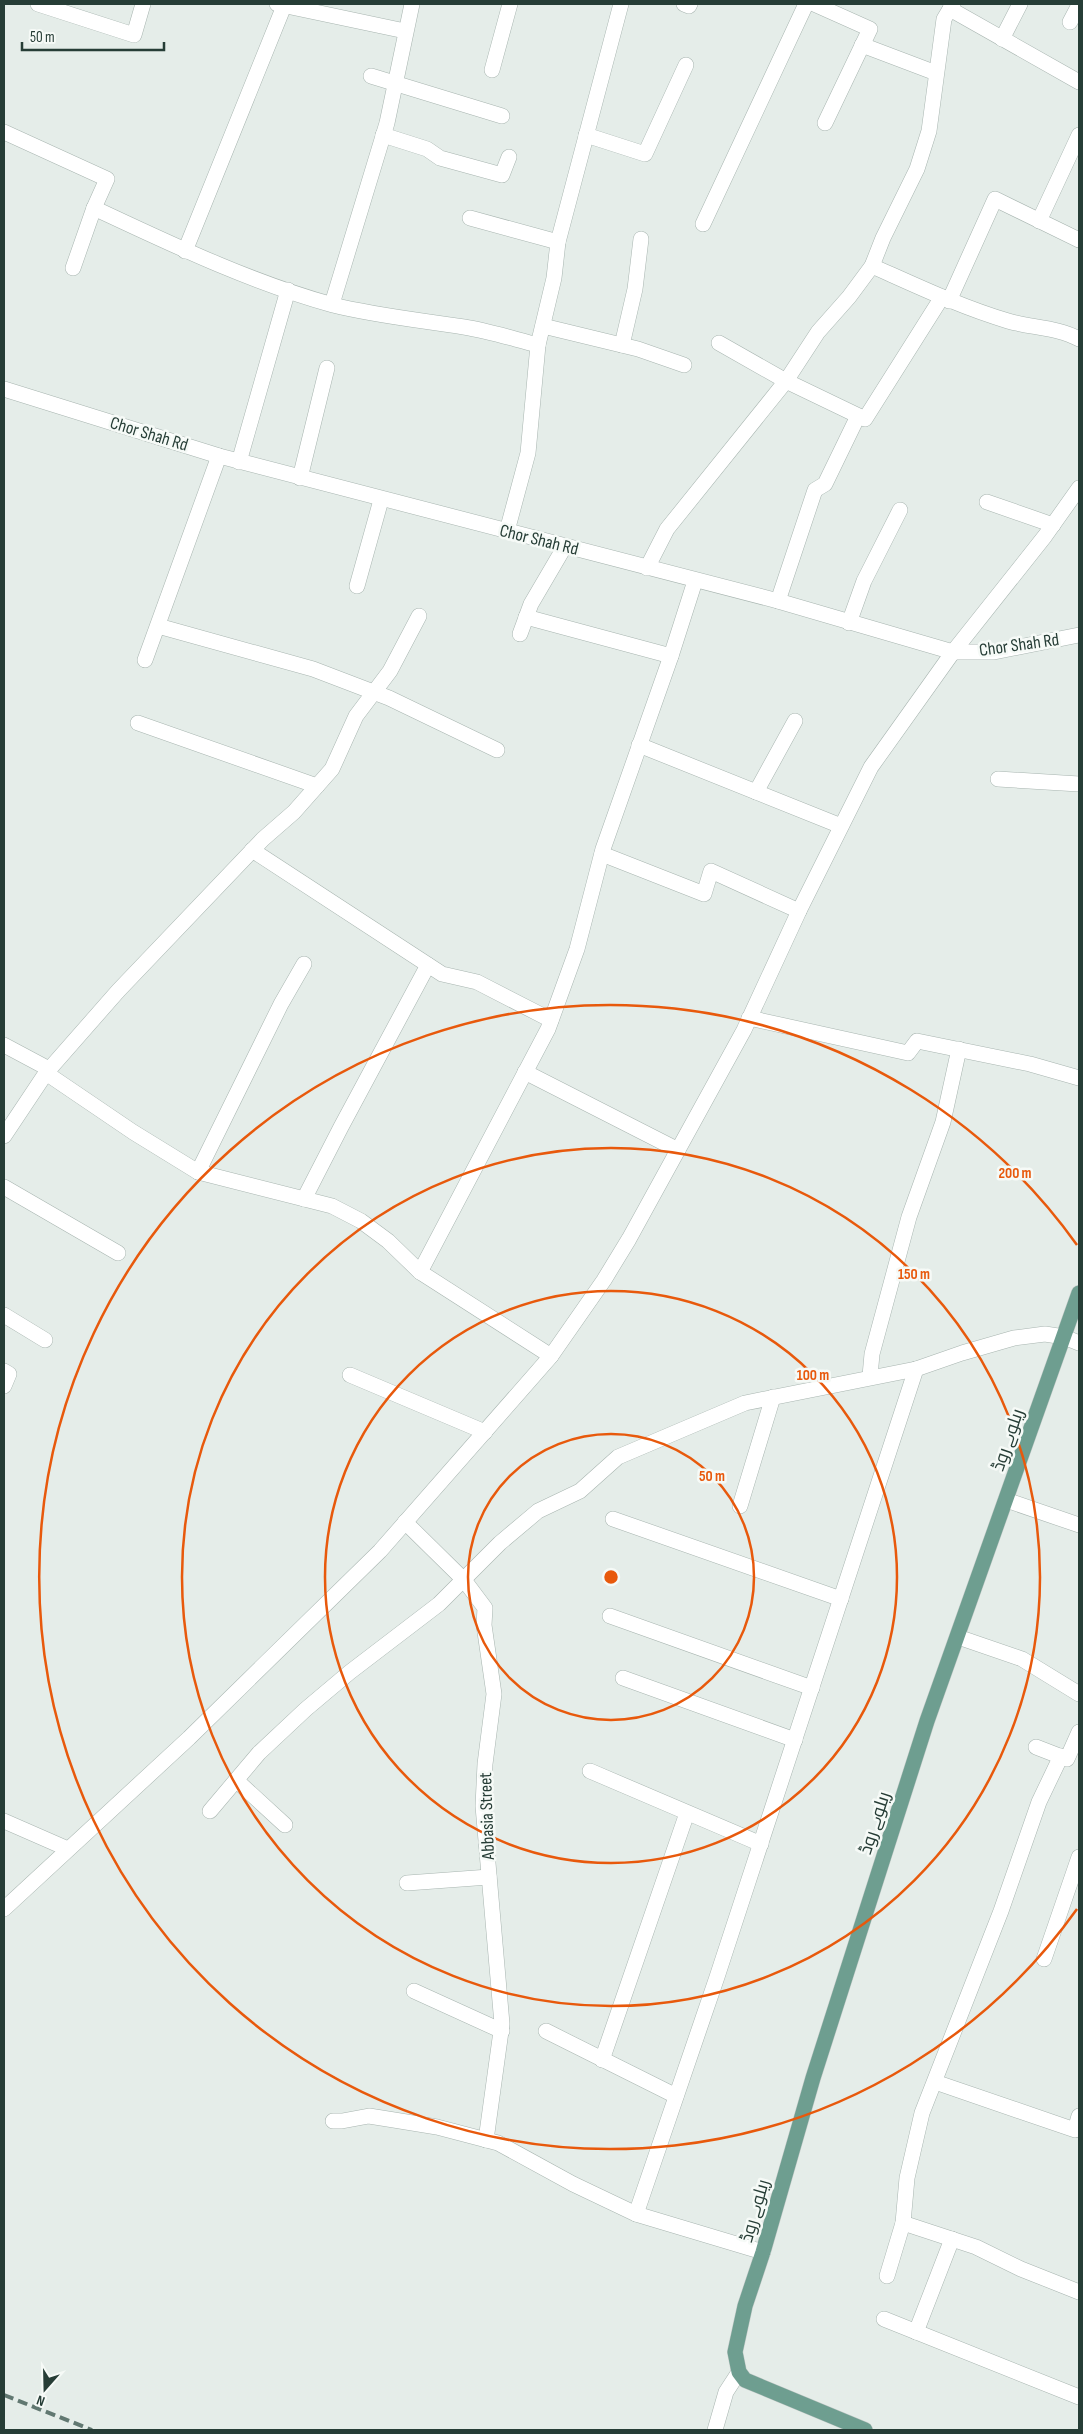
<svg xmlns="http://www.w3.org/2000/svg" width="1083" height="2434" viewBox="0 0 1083 2434" font-family="'Sofia Sans Condensed',Cairo,sans-serif">
	<style>
		.lines { fill: none; stroke-linecap: round; stroke-linejoin: round }
		.minor-casing { stroke: #a8b5b0; stroke-width: 16 }
		.major-casing { stroke: #c2c9c7; stroke-width: 16 }
		.minor { stroke: #fff; stroke-width: 15 }
		.major { stroke: #6e9e90; stroke-width: 15 }
		.rail { stroke: #617871; stroke-width: 4; stroke-dasharray: 10 5; stroke-linecap: butt }
		.ring { fill: none; stroke: #e8590c; stroke-width: 2.5 }
		.labels { text-anchor: middle; dominant-baseline: central; stroke-width: 5; stroke-linejoin: round; paint-order: stroke }
		.street-label { font-size: 18px; fill: #263d36; stroke: #f6faf7 }
		.centre { fill: #e8590c; stroke: #f6faf7; stroke-width: 2.5 }
		.ring-label { font-size: 15px; text-anchor: middle; font-weight: bold; fill: #e8590c; stroke: #f6faf7; stroke-width: 5; stroke-linejoin: round; paint-order: stroke }
	</style>
	<rect width="100%" height="100%" fill="#e5ede9"/>
	<g class="lines">
		<defs>
			<g id="minor">
				<path d="M38,4L134,35L143,4"/>
				<path d="M277,4L405,31"/>
				<path d="M684,4L689,6L690,4"/>
				<path d="M814,4L870,29L825,123"/>
				<path d="M950,9L1079,82"/>
				<path d="M1070,22L1079,5"/>
				<path d="M1002,39L1020,4"/>
				<path d="M862,45L936,73"/>
				<path d="M492,70L510,4"/>
				<path d="M371,76L502,116"/>
				<path d="M4,132L107,179L94,208L73,268"/>
				<path d="M383,135L427,149L440,158L502,175L509,157"/>
				<path d="M586,135L645,154L686,65"/>
				<path d="M94,208C171,244 250,282 333,305C377,316 420,320 464,327C489,331 514,339 538,345"/>
				<path d="M470,218L558,242"/>
				<path d="M1039,221L1079,135"/>
				<path d="M703,224L806,4"/>
				<path d="M185,251L284,6"/>
				<path d="M872,266C917,286 961,307 1008,321C1032,328 1057,327 1079,339"/>
				<path d="M949,301L995,199L1079,240"/>
				<path d="M332,304L387,123L412,4"/>
				<path d="M543,326L638,349L684,365"/>
				<path d="M719,343L786,381L865,419L942,297"/>
				<path d="M622,345L635,289L641,239"/>
				<path d="M4,389L219,456L778,601L953,652H994L1079,635"/>
				<path d="M239,462L288,290"/>
				<path d="M300,478L327,368"/>
				<path d="M987,502L1053,525"/>
				<path d="M507,531L528,453L538,345L554,278L558,242L621,4"/>
				<path d="M647,568L667,529L786,381L818,332L849,297L872,266L883,238L917,169L929,131L944,19L953,4"/>
				<path d="M357,586L381,500"/>
				<path d="M778,601L815,490L825,484L858,416"/>
				<path d="M526,617L671,656"/>
				<path d="M849,623L864,581L900,510"/>
				<path d="M158,626L313,669L389,698L497,750"/>
				<path d="M520,634L531,604L565,546"/>
				<path d="M145,660L219,456"/>
				<path d="M138,723L317,786"/>
				<path d="M639,745L841,826"/>
				<path d="M998,779L1079,784"/>
				<path d="M756,792L795,721"/>
				<path d="M252,850L442,974L477,982L551,1020"/>
				<path d="M602,854L704,894L711,871L799,911"/>
				<path d="M749,1018L908,1053L917,1041L1030,1064L1079,1078"/>
				<path d="M4,1045L49,1069"/>
				<path d="M525,1072L678,1150"/>
				<path d="M46,1073L133,1132L198,1172L332,1206L361,1221L388,1241L420,1272L551,1356"/>
				<path d="M4,1136L46,1073L118,991L263,839L294,812L332,769L356,716L390,671L419,616"/>
				<path d="M198,1172L281,1004L304,964"/>
				<path d="M4,1187L118,1253"/>
				<path d="M304,1199L341,1127L428,965"/>
				<path d="M420,1272L548,1029L577,949L603,849L671,656L695,581"/>
				<path d="M4,1315L45,1340"/>
				<path d="M4,1371L9,1374L4,1386"/>
				<path d="M350,1375L485,1432"/>
				<path d="M870,1376L872,1354L909,1217L943,1122L959,1049"/>
				<path d="M1006,1500L1079,1525"/>
				<path d="M740,1506L773,1397"/>
				<path d="M613,1519L841,1599"/>
				<path d="M405,1522L464,1580L485,1608L484,1625L494,1694L485,1764L483,1806L502,2024L486,2140"/>
				<path d="M610,1616L812,1688"/>
				<path d="M958,1637L1022,1659L1079,1694"/>
				<path d="M623,1678L795,1740"/>
				<path d="M1036,1747L1067,1759L1079,1732"/>
				<path d="M590,1771L761,1844"/>
				<path d="M236,1780L285,1825"/>
				<path d="M210,1811L259,1753L306,1709L350,1672L439,1604L500,1543L538,1511L580,1491L618,1457L745,1403L916,1369L962,1353L1014,1338L1045,1334L1064,1337L1079,1343"/>
				<path d="M4,1821L68,1849"/>
				<path d="M407,1883L489,1877"/>
				<path d="M4,1909L189,1738L380,1551L551,1356L604,1280L629,1239L744,1030L799,911L871,767L953,652L1045,536L1079,488"/>
				<path d="M1044,1959L1079,1857"/>
				<path d="M414,1991L502,2031"/>
				<path d="M546,2031L676,2096"/>
				<path d="M602,2060L687,1813"/>
				<path d="M935,2082L1075,2130L1079,2116"/>
				<path d="M333,2121H342L369,2116L394,2120L437,2127L498,2143L573,2184L636,2214L763,2252"/>
				<path d="M636,2214L717,1977L916,1369"/>
				<path d="M903,2223L976,2247L1021,2269L1079,2292"/>
				<path d="M887,2276L903,2223L907,2178L922,2113L1001,1911L1039,1802L1061,1756"/>
				<path d="M884,2319L1079,2397"/>
				<path d="M916,2332L952,2239"/>
				<path d="M715,2430L726,2392L739,2372"/>
			</g>
			<path id="major" d="M865,2430L745,2380L739,2372L735,2352L745,2306L763,2252L813,2078L927,1721L1079,1293"/>
		</defs>
		<use href="#minor" class="minor-casing"/>
		<use href="#major" class="major-casing"/>
		<use href="#minor" class="minor"/>
		<use href="#major" class="major"/>
		<path class="rail" d="M4,2395L92,2430"/>
	</g>
	<g class="ring">
		<circle cx="611" cy="1577" r="143"/>
		<circle cx="611" cy="1577" r="286"/>
		<circle cx="611" cy="1577" r="429"/>
		<path d="M1077 1909A572 572 0 1 1 1077 1245"/>
	</g>
	<g class="labels">
		<g class="street-label">
			<text transform="translate(149 434) rotate(17)">Chor Shah Rd</text>
			<text transform="translate(539 540) rotate(14)">Chor Shah Rd</text>
			<text transform="translate(1019 645) rotate(-8)">Chor Shah Rd</text>
			<text transform="translate(1008 1440) rotate(-71)">ریلوے روڈ</text>
			<text transform="translate(487 1816) rotate(-92)">Abbasia Street</text>
			<text transform="translate(875 1823) rotate(-72)">ریلوے روڈ</text>
			<text transform="translate(755 2211) rotate(-74)">ریلوے روڈ</text>
		</g>
	</g>
	<circle cx="611" cy="1577" r="8" class="centre"/>
	<g class="ring-label">
		<text x="1015" y="1178">200 m</text>
		<text x="914" y="1279">150 m</text>
		<text x="813" y="1380">100 m</text>
		<text x="712" y="1481">50 m</text>
	</g>
	<rect width="1083" height="2434" fill="none" stroke="#263d36" stroke-width="10"/>
	<g transform="translate(45 2389) rotate(200)" stroke="#f6faf7" stroke-width="4" paint-order="stroke">
	<path d="M0-4L9 19L0 12L-9 19Z" fill="#263d36"/>
	<text y="-8" font-size="14" font-weight="bold" text-anchor="middle" fill="#263d36">N</text>
	</g>
	<path d="M22 42v8h142v-8" fill="none" stroke="#263d36" stroke-width="2.5"/>
	<text x="30" y="42" font-size="15" fill="#263d36" stroke="#f6faf7" stroke-width="4" paint-order="stroke">50 m</text>
</svg>
